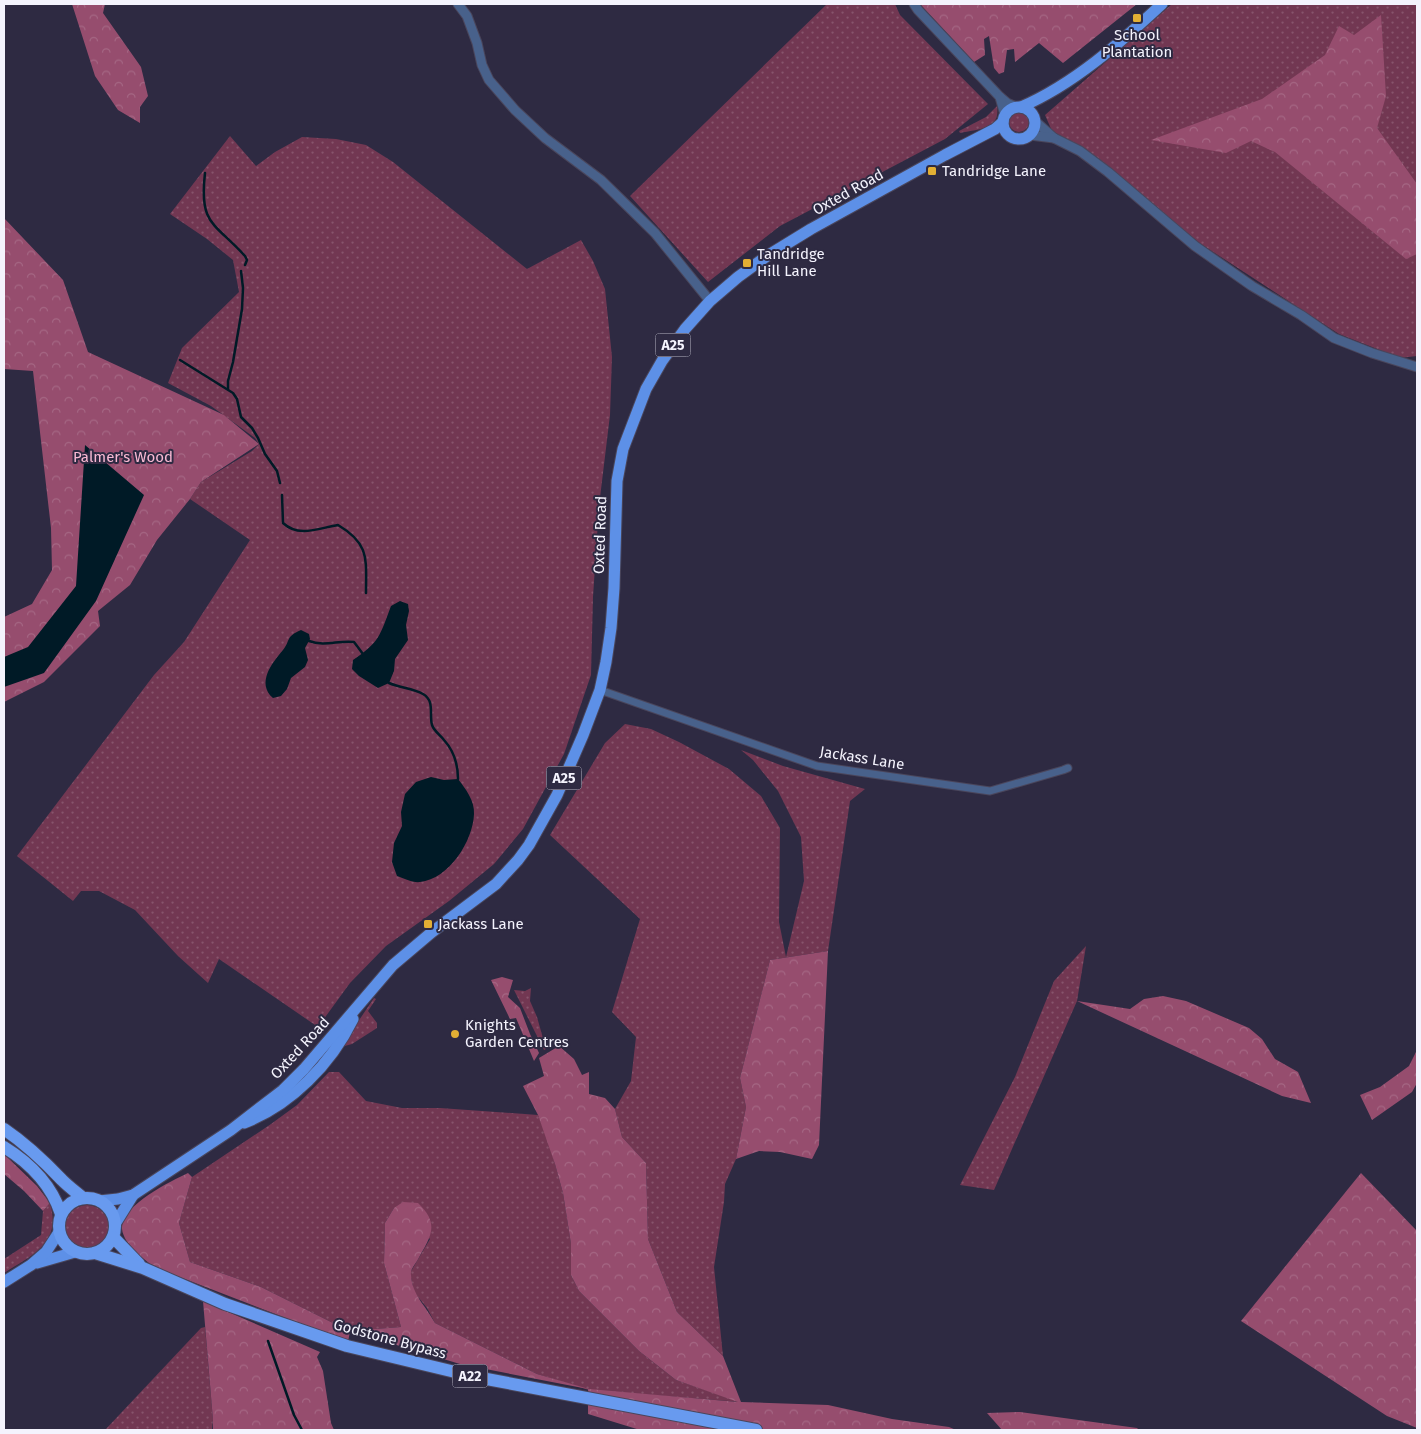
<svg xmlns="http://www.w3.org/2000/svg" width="1421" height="1434" viewBox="0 0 1421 1434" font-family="'Fira Sans',sans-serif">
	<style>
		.grass { fill: url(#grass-dots) }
		.forest { fill: url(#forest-crowns) }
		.water { fill: #001a26 }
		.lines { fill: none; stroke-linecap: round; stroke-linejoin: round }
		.stream { stroke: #001a26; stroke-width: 2.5 }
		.minor-casing { stroke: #4a465c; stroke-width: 9 }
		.tertiary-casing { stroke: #4a465c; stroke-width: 11 }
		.primary-casing { stroke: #4a465c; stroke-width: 13 }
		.trunk-casing { stroke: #4a465c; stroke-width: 14 }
		.minor { stroke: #48618b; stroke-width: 7 }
		.tertiary { stroke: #48618b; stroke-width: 9 }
		.primary { stroke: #5d90e7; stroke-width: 11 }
		.trunk { stroke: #689aef; stroke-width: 12 }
		.poi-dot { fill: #e2af34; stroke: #2e2a42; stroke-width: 2 }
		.labels { text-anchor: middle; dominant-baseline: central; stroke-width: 4; stroke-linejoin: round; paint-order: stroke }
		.shield { fill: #2e2a42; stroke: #b9b7c5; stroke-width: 1 }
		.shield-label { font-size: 14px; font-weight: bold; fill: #f4f3fd }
		.poi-label { font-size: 15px; fill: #f4f3fd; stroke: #2e2a42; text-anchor: start }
		.street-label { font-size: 15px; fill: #f4f3fd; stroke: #2e2a42 }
		.park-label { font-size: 15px; fill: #fabad4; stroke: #2e2a42 }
	</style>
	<defs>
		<pattern id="grass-dots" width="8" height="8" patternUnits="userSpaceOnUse" patternTransform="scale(1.25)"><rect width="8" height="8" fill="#723752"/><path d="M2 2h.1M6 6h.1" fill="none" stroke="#87546c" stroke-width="1.8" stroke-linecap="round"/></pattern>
		<pattern id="forest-crowns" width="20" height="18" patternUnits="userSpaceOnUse" patternTransform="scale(1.25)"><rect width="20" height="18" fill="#964d6e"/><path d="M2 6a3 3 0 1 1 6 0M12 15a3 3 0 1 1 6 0" fill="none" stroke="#a56784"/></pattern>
	</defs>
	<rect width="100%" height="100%" fill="#2e2a42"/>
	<g class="grass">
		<path d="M827,4H895L900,15L988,104L945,139L780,226L708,282L630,196Z"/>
		<path d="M1172,4H1417V356L1400,358L1339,334L1201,244L1108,169L1052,131L1045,115Z"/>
		<path d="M997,106C1001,130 978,129 960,133L959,131L986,117Z"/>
		<circle cx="1019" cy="122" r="10"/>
		<path d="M230,136L256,166L275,152L302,137L336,139L366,145L393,162L527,269L581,240L593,261L605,289L612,357L610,415L599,506L593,597L591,675L564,754L523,829L494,864L449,901L386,946L350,983L318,1027L219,959L208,983L178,956L135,910L99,891H81L73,901L17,856L154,675L184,642L250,540L190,499L201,482L252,451L259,444L255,438L211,406L168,383L182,348L239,292L233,260L207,239L170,214Z"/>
		<path d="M625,724L651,729L679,742L729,769L761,796L780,828L779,922L786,957L804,881L801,837L778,791L753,760L741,750L783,766L865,789L850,801L828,951L770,960L740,1078L746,1107L736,1159L725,1184L724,1202L714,1267L723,1356L677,1312L648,1239L646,1163L622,1137L615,1109L631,1081L636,1037L612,1012L640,919L550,835L605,743Z"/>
		<path d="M1086,946L1077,1001L994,1190L960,1185L1015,1077L1054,981Z"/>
		<path d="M531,988L530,1001L537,1017L546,1049L544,1050L514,990L525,991Z"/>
		<path d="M374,998L376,999L368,1011L377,1023V1028L352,1044L341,1047Z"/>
		<path d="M329,1072H339L366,1101L402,1108H440L538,1115L549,1142L563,1193L571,1244V1275L579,1291L639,1351L676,1380L741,1402L589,1390L537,1374L435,1323L427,1308L414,1292L410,1273L430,1239L394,1208L385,1223L384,1263L401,1327L349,1331L261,1287L190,1262L179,1223L192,1177L271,1124L297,1105Z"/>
		<path d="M50,1203C62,1243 33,1255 4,1273V1259L41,1235L43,1211Z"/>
		<circle cx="87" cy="1227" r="22"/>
		<path d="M205,1327L213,1420L212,1430H105L201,1328Z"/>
	</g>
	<g class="forest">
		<path d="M72,4H105L103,13L141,67L148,96L140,107V123L118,110L95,76Z"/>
		<path d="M920,4H1137L1063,63L1039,43L1015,62L1014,49L1007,50L1004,72L999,74L994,68L989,36L984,39L985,55L974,62Z"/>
		<path d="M1381,15L1386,96L1377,128L1417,184V254L1406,259L1275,152L1251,141L1226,153L1151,140L1262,99L1325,55L1339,26L1354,35Z"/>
		<path d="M4,218L63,280L88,352L224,415L259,444L201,482L190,499L157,540L130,585L98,611L100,626L44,682L4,702V617L32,604L52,570L51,528L33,371L4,369Z"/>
		<path d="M828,951L819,1145L812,1159L780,1152L759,1151L736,1159L746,1107L740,1078L770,960Z"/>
		<path d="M502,977L513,980L508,997L520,1008L530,1034L539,1053L534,1061L516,1018L510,1019L491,980Z"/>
		<path d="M1163,996L1186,1001L1249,1028L1262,1039L1275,1059L1298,1072L1311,1103L1282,1096L1077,1001L1130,1009L1144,999Z"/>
		<path d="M559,1046L574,1059L582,1075L589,1072V1094L605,1098L615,1109L622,1137L646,1163L648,1239L677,1312L723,1356L741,1402L828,1405L892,1419L949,1427L956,1430H640L588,1414V1389L460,1364L350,1331L348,1342L154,1267C143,1258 124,1245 122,1229C120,1206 171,1181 188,1173L192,1177L179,1223L190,1262L261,1287L349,1331L401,1327L384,1263L385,1223L394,1208L403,1202L418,1203C441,1225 430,1237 417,1261C414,1266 410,1270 411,1275C412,1295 426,1306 435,1323L537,1374L589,1389L738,1402L676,1380L639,1351L579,1291L571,1275V1244L563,1193L555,1164L538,1115L523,1086L544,1076L539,1058Z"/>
		<path d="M1417,1050V1083L1412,1092L1372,1120L1360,1095L1380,1087L1409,1066Z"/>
		<path d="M4,1154L37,1186L50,1203L43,1211L24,1191L4,1174Z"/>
		<path d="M1361,1173L1417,1231V1428L1387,1416L1241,1321Z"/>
		<path d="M203,1301L320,1352L317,1357L323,1371L331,1423L334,1430H213V1420Z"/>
		<path d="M1020,1412L1137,1428L1139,1430H1002L987,1413Z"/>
	</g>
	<g class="water">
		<path d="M85,445L144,495L96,601L44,673L4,687V657L28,647L76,586Z"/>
		<path d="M400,601L408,604L409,611L406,625L408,640L395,659L394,671L389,683L378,688L359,676L352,669L353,660C380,642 380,635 391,606Z"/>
		<path d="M301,630L309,634L310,639L305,648L308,660L305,667L291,678L287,689L281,696L273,698C256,683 272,663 283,650C291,640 285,637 301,630Z"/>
		<path d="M431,777L444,780L458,779C465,788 475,801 474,814C473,841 449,879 420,882C413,883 403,878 397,876L392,862L394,843L402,826L401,812L405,794L416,782Z"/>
	</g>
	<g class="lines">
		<g class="stream">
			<path d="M205,173C199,225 214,222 245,256L247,260L245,265"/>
			<path d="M180,360L233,393L237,399L241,417L252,428L258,438L265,454L277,471L280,483"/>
			<path d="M228,389V381L233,362L242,309L243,288L241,271"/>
			<path d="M282,495L283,523C299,538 319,528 338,525C370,544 366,559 366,593"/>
			<path d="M309,641C325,647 338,640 354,642L363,654"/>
			<path d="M389,683C400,688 413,688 423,694C435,701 429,714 432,725C434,731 440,735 444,740C454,751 458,764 458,779"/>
			<path d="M268,1341L294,1415L302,1430"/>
		</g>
		<defs>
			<path id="minor" d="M600,690L817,766L990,791L1063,770L1068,768"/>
			<g id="tertiary">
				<path d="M458,4L467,16L477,43L482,65L489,80L515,110L545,138L601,180L655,233L710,301"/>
				<path d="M914,4L918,10L1000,97L1007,103L1016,107"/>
				<path d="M1000,97L1005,115"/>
				<path d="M1035,121L1054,138L1080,151L1108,172L1195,246L1252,286L1301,315L1334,338L1372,353L1417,367"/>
				<path d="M1030,135L1054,138"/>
			</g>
			<g id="primary">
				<path d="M1021,107C1074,84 1120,43 1162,4"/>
				<circle cx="1019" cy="123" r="16"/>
				<path d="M244,1123C291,1105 331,1064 353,1019"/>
				<path d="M99,1201L118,1199L133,1195L231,1130L283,1090L304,1069L393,965L432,932L496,884L518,860L529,845L557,795L583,735L600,690L606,662L611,628L614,588L617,481L623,449L646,389L662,361L685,329L710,301L738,277L767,256L811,229L945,155L995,129L1003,122"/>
				<path d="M115,1224L133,1195"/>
				<path d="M37,1263L75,1252"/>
				<path d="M4,1282L31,1265L46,1252L59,1232"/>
			</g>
			<g id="trunk">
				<path d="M4,1129C26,1144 44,1161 62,1180C69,1187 76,1192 83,1198"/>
				<path d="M4,1147C30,1163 51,1184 61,1214"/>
				<circle cx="87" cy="1226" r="28"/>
				<path d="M113,1237L139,1264"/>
				<path d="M95,1253L143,1268L225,1304L347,1346L476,1377L756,1430"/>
			</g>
		</defs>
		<use href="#minor" class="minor-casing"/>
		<use href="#tertiary" class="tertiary-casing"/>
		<use href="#primary" class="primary-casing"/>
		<use href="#trunk" class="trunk-casing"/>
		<use href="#minor" class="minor"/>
		<use href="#tertiary" class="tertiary"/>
		<use href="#primary" class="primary"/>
		<use href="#trunk" class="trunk"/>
	</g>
	<g class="poi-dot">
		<rect x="1132" y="13" width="10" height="10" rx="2.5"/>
		<rect x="927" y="166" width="10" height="10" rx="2.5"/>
		<rect x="742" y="258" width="10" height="10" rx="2.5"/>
		<rect x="423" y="919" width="10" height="10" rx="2.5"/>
		<circle cx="455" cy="1034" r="5"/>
	</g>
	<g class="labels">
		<g class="shield">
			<rect x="655.5" y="333.5" width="35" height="23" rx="4"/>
			<rect x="546.5" y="766.5" width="35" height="23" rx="4"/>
			<rect x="452.5" y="1364.5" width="35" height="23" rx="4"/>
		</g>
		<g class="shield-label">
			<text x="673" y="345">A25</text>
			<text x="564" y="778">A25</text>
			<text x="470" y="1376">A22</text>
		</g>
		<g class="poi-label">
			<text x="1137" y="35" text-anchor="middle">School<tspan x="1137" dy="17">Plantation</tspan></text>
			<text x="942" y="171">Tandridge Lane</text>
			<text x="757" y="254">Tandridge<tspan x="757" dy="17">Hill Lane</tspan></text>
			<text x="438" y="924">Jackass Lane</text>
			<text x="465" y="1025">Knights<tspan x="465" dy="17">Garden Centres</tspan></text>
		</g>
		<g class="street-label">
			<text transform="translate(848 192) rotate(-29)">Oxted Road</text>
			<text transform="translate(600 535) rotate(-88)">Oxted Road</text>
			<text transform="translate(862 758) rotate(9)">Jackass Lane</text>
			<text transform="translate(300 1048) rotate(-47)">Oxted Road</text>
			<text transform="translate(390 1339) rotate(15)">Godstone Bypass</text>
		</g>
		<g class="park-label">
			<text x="123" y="457">Palmer's Wood</text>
		</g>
	</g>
	<rect width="1421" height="1434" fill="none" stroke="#f4f3fd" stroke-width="10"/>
</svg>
